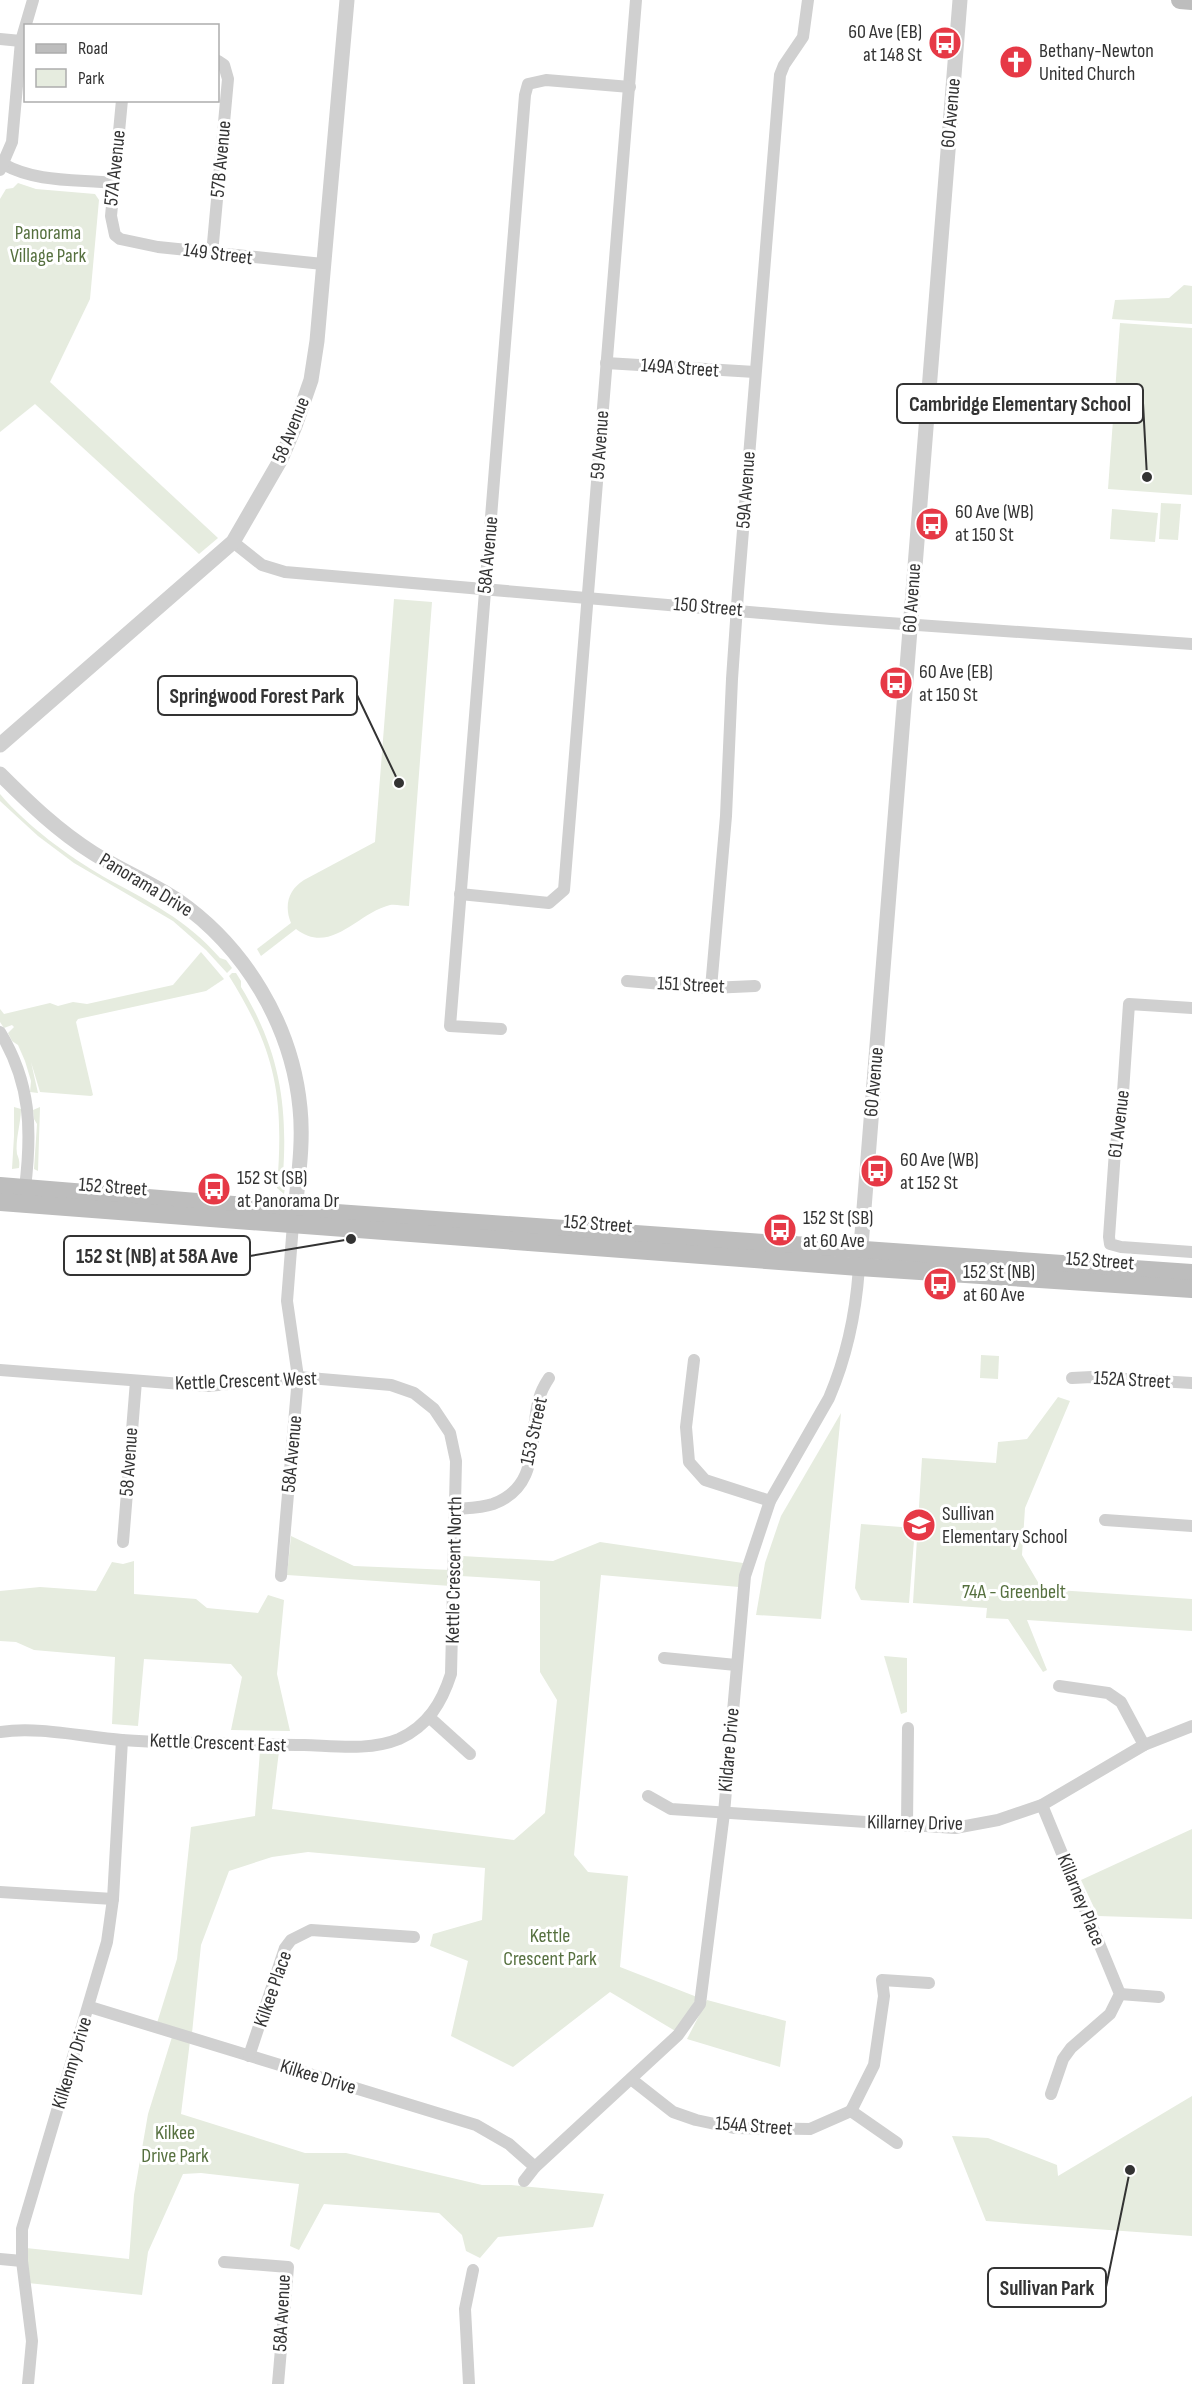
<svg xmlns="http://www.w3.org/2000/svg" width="1192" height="2384" viewBox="0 0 1192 2384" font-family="'Sofia Sans Condensed',sans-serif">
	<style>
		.green { fill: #e6ecdf }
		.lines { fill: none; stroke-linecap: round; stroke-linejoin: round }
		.minor { stroke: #d0d0d0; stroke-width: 12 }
		.tertiary { stroke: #d0d0d0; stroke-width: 15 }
		.secondary { stroke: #bdbdbd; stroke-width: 18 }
		.labels { text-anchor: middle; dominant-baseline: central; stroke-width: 6; stroke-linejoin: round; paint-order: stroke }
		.poi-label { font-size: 20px; fill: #333; stroke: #fff; text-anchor: start }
		.street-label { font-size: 20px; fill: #333; stroke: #fff }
		.park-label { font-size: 20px; fill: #56703f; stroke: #fff }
		.leader { fill: none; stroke: #333; stroke-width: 2 }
		.callout-dot { fill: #333; stroke: #fff; stroke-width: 2 }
		.callout { fill: #fff; stroke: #333; stroke-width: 2 }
		.callout-label { font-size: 21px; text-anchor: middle; font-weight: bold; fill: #333 }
	</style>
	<rect width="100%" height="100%" fill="#fff"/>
	<g class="green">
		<path d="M18,183L36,189L95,194L99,200L90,299L50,382L218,538L199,554L35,404L0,432V199L6,189L13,188Z"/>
		<path d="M1184,285L1192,286V324L1112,319L1115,300L1169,298Z"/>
		<path d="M1120,323L1192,328V495L1108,489Z"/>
		<path d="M1161,503L1181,504L1178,540L1159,539Z"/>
		<path d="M1112,509L1158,513L1155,542L1110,539Z"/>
		<path d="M394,599L432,602L409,906C403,906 395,904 390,905C357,913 331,956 296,929L261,956L257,949L291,923C284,906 288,890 304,880L375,842Z"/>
		<path d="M0,794C28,827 67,855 104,877C148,901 186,919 220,958L226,960L232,968L227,973L206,950L173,921L74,863L38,836L0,801Z"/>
		<path d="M201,952L224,979L206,991L78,1019L76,1022L93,1095L91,1096L40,1092L31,1062L38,1093L30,1092L31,1081L25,1061L18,1045L12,1041L8,1033L14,1027L12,1025L4,1028L0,1022V1009L4,1014L50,1003L58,1006L73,1002L87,1004L173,985Z"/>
		<path d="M232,973H236L241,981V987C279,1049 288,1104 283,1175L286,1181L284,1194L277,1188C284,1098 277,1053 229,976Z"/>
		<path d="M14,1107L21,1109C21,1123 15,1140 17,1154C19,1159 20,1162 19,1168L12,1169L14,1136Z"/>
		<path d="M40,1107L38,1171L34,1169L37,1124L34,1119L33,1110Z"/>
		<path d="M981,1355L999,1356L998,1379L980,1378Z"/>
		<path d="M1058,1397L1070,1401L1025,1508L1022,1555L1042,1589L1192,1599V1631L1027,1620L1047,1670L1043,1672L1008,1619L986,1618L987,1608L913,1603L922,1458L996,1463L998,1442L1027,1439Z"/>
		<path d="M841,1413L821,1619L756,1615L765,1563L781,1516Z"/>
		<path d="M861,1524L915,1528L909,1603L861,1600L855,1588Z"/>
		<path d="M291,1536L354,1566L451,1570V1586L287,1575Z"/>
		<path d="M600,1542L743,1563L739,1587L601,1575L574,1855L588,1872L628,1876L620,1967L697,1997L677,2032L610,1992L513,2067L451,2036L468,1961L430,1946L433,1934L482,1920L485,1868L308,1852L272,1857L229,1871L201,1945L192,2033L157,2023L177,1959L191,1827L255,1816L260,1751H279L272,1809L514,1840L545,1813L557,1700L540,1672V1581L461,1576L462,1556L553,1561Z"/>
		<path d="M134,1561V1594L196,1599L207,1608L258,1613L268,1595L284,1600L277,1674L290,1731L231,1730L242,1677L231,1664L144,1659L138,1726L112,1724L115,1657L34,1650L16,1642L0,1641V1591L40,1587L96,1591L112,1562L123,1564Z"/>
		<path d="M884,1656L907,1658V1712L901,1714Z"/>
		<path d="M1192,1829V1919L1098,1916L1081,1880Z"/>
		<path d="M707,2000L786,2021L780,2067L687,2039Z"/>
		<path d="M172,2037L190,2041L181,2114L305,2153H346L482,2185H511L604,2194L593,2227L498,2237L480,2258L466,2251L462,2235L439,2213L324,2204L299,2250L290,2246L299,2184L201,2173L183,2174L148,2252L142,2295L28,2283L26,2248L129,2259L134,2195L148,2114Z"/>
		<path d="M1192,2096V2236L986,2221L952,2136L988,2138L1057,2165L1058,2176Z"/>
	</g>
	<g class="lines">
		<g class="minor">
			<path d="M0,39L21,41"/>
			<path d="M122,100L111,216L115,235L120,239L158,247L323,264"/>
			<path d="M3,164C37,183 77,179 114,183"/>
			<path d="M0,170L12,142L21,41L33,0"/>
			<path d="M212,254L228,79L224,65L218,61"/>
			<path d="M606,363L755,372"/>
			<path d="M233,542L262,565L285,572L831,619L1192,644"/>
			<path d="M460,894L549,903L564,890L636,0"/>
			<path d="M627,981L711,988L755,986"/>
			<path d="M711,988L726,816L732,679L738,592L780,75L784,65L803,37L808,0"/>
			<path d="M1192,1008L1129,1004L1122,1107L1115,1151L1109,1237L1110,1244L1121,1247L1192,1252"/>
			<path d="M501,1029L450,1026L525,95L528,84L546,80L630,87"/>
			<path d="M0,1032C31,1083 32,1130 25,1188"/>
			<path d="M694,1360L686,1427L689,1462L705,1480L770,1501"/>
			<path d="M0,1370L208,1386L298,1377L391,1385L414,1393L434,1409L450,1433L456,1461L451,1674C442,1702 428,1726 399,1739C370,1751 335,1746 304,1745C244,1744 183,1744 122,1740C84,1737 38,1726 0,1732"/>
			<path d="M1072,1378L1092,1377L1192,1383"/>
			<path d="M455,1509C467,1508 481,1508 493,1504C542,1486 528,1437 539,1399C541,1391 545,1384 549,1378"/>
			<path d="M1105,1520L1192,1526"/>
			<path d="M123,1542L136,1381"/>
			<path d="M281,1576L298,1377L287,1301L293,1224"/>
			<path d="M664,1658L736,1665"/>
			<path d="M1059,1686L1108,1693L1121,1702L1144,1745"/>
			<path d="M429,1717L470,1754"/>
			<path d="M648,1796L671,1809L955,1828L998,1820L1042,1805L1144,1745L1192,1726"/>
			<path d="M1042,1805L1120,1994L1110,2014L1071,2048L1063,2059L1051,2094"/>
			<path d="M907,1826L908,1728"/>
			<path d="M0,1892L113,1899"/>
			<path d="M1120,1994L1159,1997"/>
			<path d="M90,2007L476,2125L509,2144L535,2167"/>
			<path d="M249,2056L285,1948L291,1940L311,1930L414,1937"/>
			<path d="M631,2079L673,2112L696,2120L734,2128L810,2129L851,2111"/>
			<path d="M851,2111L874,2065L884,1996L882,1980L929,1983"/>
			<path d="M851,2111L897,2143"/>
			<path d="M524,2181L535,2167L678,2035L700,2004L724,1813L745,1576L770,1501L829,1398C847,1356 856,1313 859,1267"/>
			<path d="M0,2259L22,2261"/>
			<path d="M224,2262L288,2267L278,2384"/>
			<path d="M28,2384L32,2341L22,2261V2229L107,1942L113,1899L122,1740"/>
			<path d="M469,2384L465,2309L473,2270"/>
		</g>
		<g class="tertiary">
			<path d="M0,745L233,542L281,459L295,426L311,380L317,341L347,0"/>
			<path d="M0,774C29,803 58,831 93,853C120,870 150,882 177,900C245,947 292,1025 300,1108C304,1146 297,1184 294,1222"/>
			<path d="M860,1259L960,0"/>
		</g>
		<g class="secondary">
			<path d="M1180,0L1192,1"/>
			<path d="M0,1186L308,1211L1192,1273"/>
			<path d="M0,1202L859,1267L1192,1289"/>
		</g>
	</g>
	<defs>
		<symbol id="bus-disc" viewBox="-11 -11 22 22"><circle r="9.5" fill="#e63946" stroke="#fff"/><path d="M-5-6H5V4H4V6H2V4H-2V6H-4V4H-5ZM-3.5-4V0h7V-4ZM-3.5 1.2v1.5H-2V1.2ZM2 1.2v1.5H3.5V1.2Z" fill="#fff"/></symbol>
		<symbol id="church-disc" viewBox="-11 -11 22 22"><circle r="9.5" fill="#e63946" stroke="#fff"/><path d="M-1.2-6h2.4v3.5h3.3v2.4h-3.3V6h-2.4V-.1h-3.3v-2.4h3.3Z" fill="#fff"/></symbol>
		<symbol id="school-disc" viewBox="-11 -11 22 22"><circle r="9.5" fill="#e63946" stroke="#fff"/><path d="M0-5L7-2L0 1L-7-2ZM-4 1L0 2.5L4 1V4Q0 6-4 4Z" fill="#fff"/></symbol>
	</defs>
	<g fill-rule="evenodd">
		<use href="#bus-disc" x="926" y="24" width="38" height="38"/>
		<use href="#church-disc" x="997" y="43" width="38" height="38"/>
		<use href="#bus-disc" x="913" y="505" width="38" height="38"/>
		<use href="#bus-disc" x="877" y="664" width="38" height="38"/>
		<use href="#bus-disc" x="858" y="1152" width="38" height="38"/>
		<use href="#bus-disc" x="195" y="1170" width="38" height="38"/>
		<use href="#bus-disc" x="761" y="1211" width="38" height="38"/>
		<use href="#bus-disc" x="921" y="1265" width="38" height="38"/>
		<use href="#school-disc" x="900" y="1506" width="38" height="38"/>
	</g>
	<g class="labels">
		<g class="poi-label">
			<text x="922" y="32" text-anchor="end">60 Ave (EB)<tspan x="922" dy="23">at 148 St</tspan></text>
			<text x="1039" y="51">Bethany-Newton<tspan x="1039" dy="23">United Church</tspan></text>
			<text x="955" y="512">60 Ave (WB)<tspan x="955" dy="23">at 150 St</tspan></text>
			<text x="919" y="672">60 Ave (EB)<tspan x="919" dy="23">at 150 St</tspan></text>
			<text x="900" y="1160">60 Ave (WB)<tspan x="900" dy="23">at 152 St</tspan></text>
			<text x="237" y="1178">152 St (SB)<tspan x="237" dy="23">at Panorama Dr</tspan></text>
			<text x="803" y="1218">152 St (SB)<tspan x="803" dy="23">at 60 Ave</tspan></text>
			<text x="963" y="1272">152 St (NB)<tspan x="963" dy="23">at 60 Ave</tspan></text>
			<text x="942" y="1514">Sullivan<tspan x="942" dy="23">Elementary School</tspan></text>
		</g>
		<g class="street-label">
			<text transform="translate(951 113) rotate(-85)">60 Avenue</text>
			<text transform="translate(221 159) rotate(-85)">57B Avenue</text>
			<text transform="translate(115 168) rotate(-84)">57A Avenue</text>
			<text transform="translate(218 254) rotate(7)">149 Street</text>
			<text transform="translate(680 368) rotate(4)">149A Street</text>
			<text transform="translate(291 430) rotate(-68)">58 Avenue</text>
			<text transform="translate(600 445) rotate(-86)">59 Avenue</text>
			<text transform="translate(746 490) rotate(-86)">59A Avenue</text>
			<text transform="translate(488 555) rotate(-85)">58A Avenue</text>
			<text transform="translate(912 598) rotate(-86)">60 Avenue</text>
			<text transform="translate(708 607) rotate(5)">150 Street</text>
			<text transform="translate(146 885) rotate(31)">Panorama Drive</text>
			<text transform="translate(691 985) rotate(3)">151 Street</text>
			<text transform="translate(874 1082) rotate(-85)">60 Avenue</text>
			<text transform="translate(1119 1124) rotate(-83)">61 Avenue</text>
			<text transform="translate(113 1187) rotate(4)">152 Street</text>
			<text transform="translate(598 1224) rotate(4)">152 Street</text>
			<text transform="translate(1100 1261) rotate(4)">152 Street</text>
			<text transform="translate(1132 1380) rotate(3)">152A Street</text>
			<text transform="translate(246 1381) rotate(-2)">Kettle Crescent West</text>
			<text transform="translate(534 1431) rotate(-78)">153 Street</text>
			<text transform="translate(292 1454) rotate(-85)">58A Avenue</text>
			<text transform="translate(129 1462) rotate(-86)">58 Avenue</text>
			<text transform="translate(454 1570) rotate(-89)">Kettle Crescent North</text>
			<text transform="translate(218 1743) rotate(2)">Kettle Crescent East</text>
			<text transform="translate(729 1750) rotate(-85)">Kildare Drive</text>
			<text transform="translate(915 1823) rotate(1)">Killarney Drive</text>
			<text transform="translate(1081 1900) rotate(68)">Killarney Place</text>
			<text transform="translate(273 1989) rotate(-71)">Kilkee Place</text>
			<text transform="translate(72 2063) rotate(-73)">Kilkenny Drive</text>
			<text transform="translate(318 2077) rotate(17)">Kilkee Drive</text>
			<text transform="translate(754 2126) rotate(4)">154A Street</text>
			<text transform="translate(282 2313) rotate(-87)">58A Avenue</text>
		</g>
		<g class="park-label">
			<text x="48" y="233">Panorama<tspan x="48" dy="23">Village Park</tspan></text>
			<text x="1014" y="1592">74A - Greenbelt</text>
			<text x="550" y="1936">Kettle<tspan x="550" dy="23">Crescent Park</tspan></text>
			<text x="175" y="2133">Kilkee<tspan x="175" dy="23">Drive Park</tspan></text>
		</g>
	</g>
	<path class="leader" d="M1147 477L1143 403M399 783L357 695M351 1239L250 1256M1130 2170L1106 2287"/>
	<g class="callout-dot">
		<circle cx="1147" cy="477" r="6"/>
		<circle cx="399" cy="783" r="6"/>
		<circle cx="351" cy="1239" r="6"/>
		<circle cx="1130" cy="2170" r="6"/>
	</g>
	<g class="callout">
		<rect x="897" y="384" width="246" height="39" rx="6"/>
		<rect x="158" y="676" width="199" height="39" rx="6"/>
		<rect x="64" y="1236" width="186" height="39" rx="6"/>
		<rect x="988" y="2268" width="118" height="39" rx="6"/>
	</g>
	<g class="callout-label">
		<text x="1020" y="411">Cambridge Elementary School</text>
		<text x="257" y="703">Springwood Forest Park</text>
		<text x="157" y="1263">152 St (NB) at 58A Ave</text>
		<text x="1047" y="2295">Sullivan Park</text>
	</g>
	<rect x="24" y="24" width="195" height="78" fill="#ffffff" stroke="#adadad" stroke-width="1.5"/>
	<rect x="36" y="44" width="30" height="9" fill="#bdbdbd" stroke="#adadad" stroke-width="1.5"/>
	<text x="78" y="54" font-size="18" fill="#333333">Road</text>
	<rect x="36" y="69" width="30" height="18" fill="#e6ecdf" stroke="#adadad" stroke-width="1.5"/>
	<text x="78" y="84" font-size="18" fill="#333333">Park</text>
</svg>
